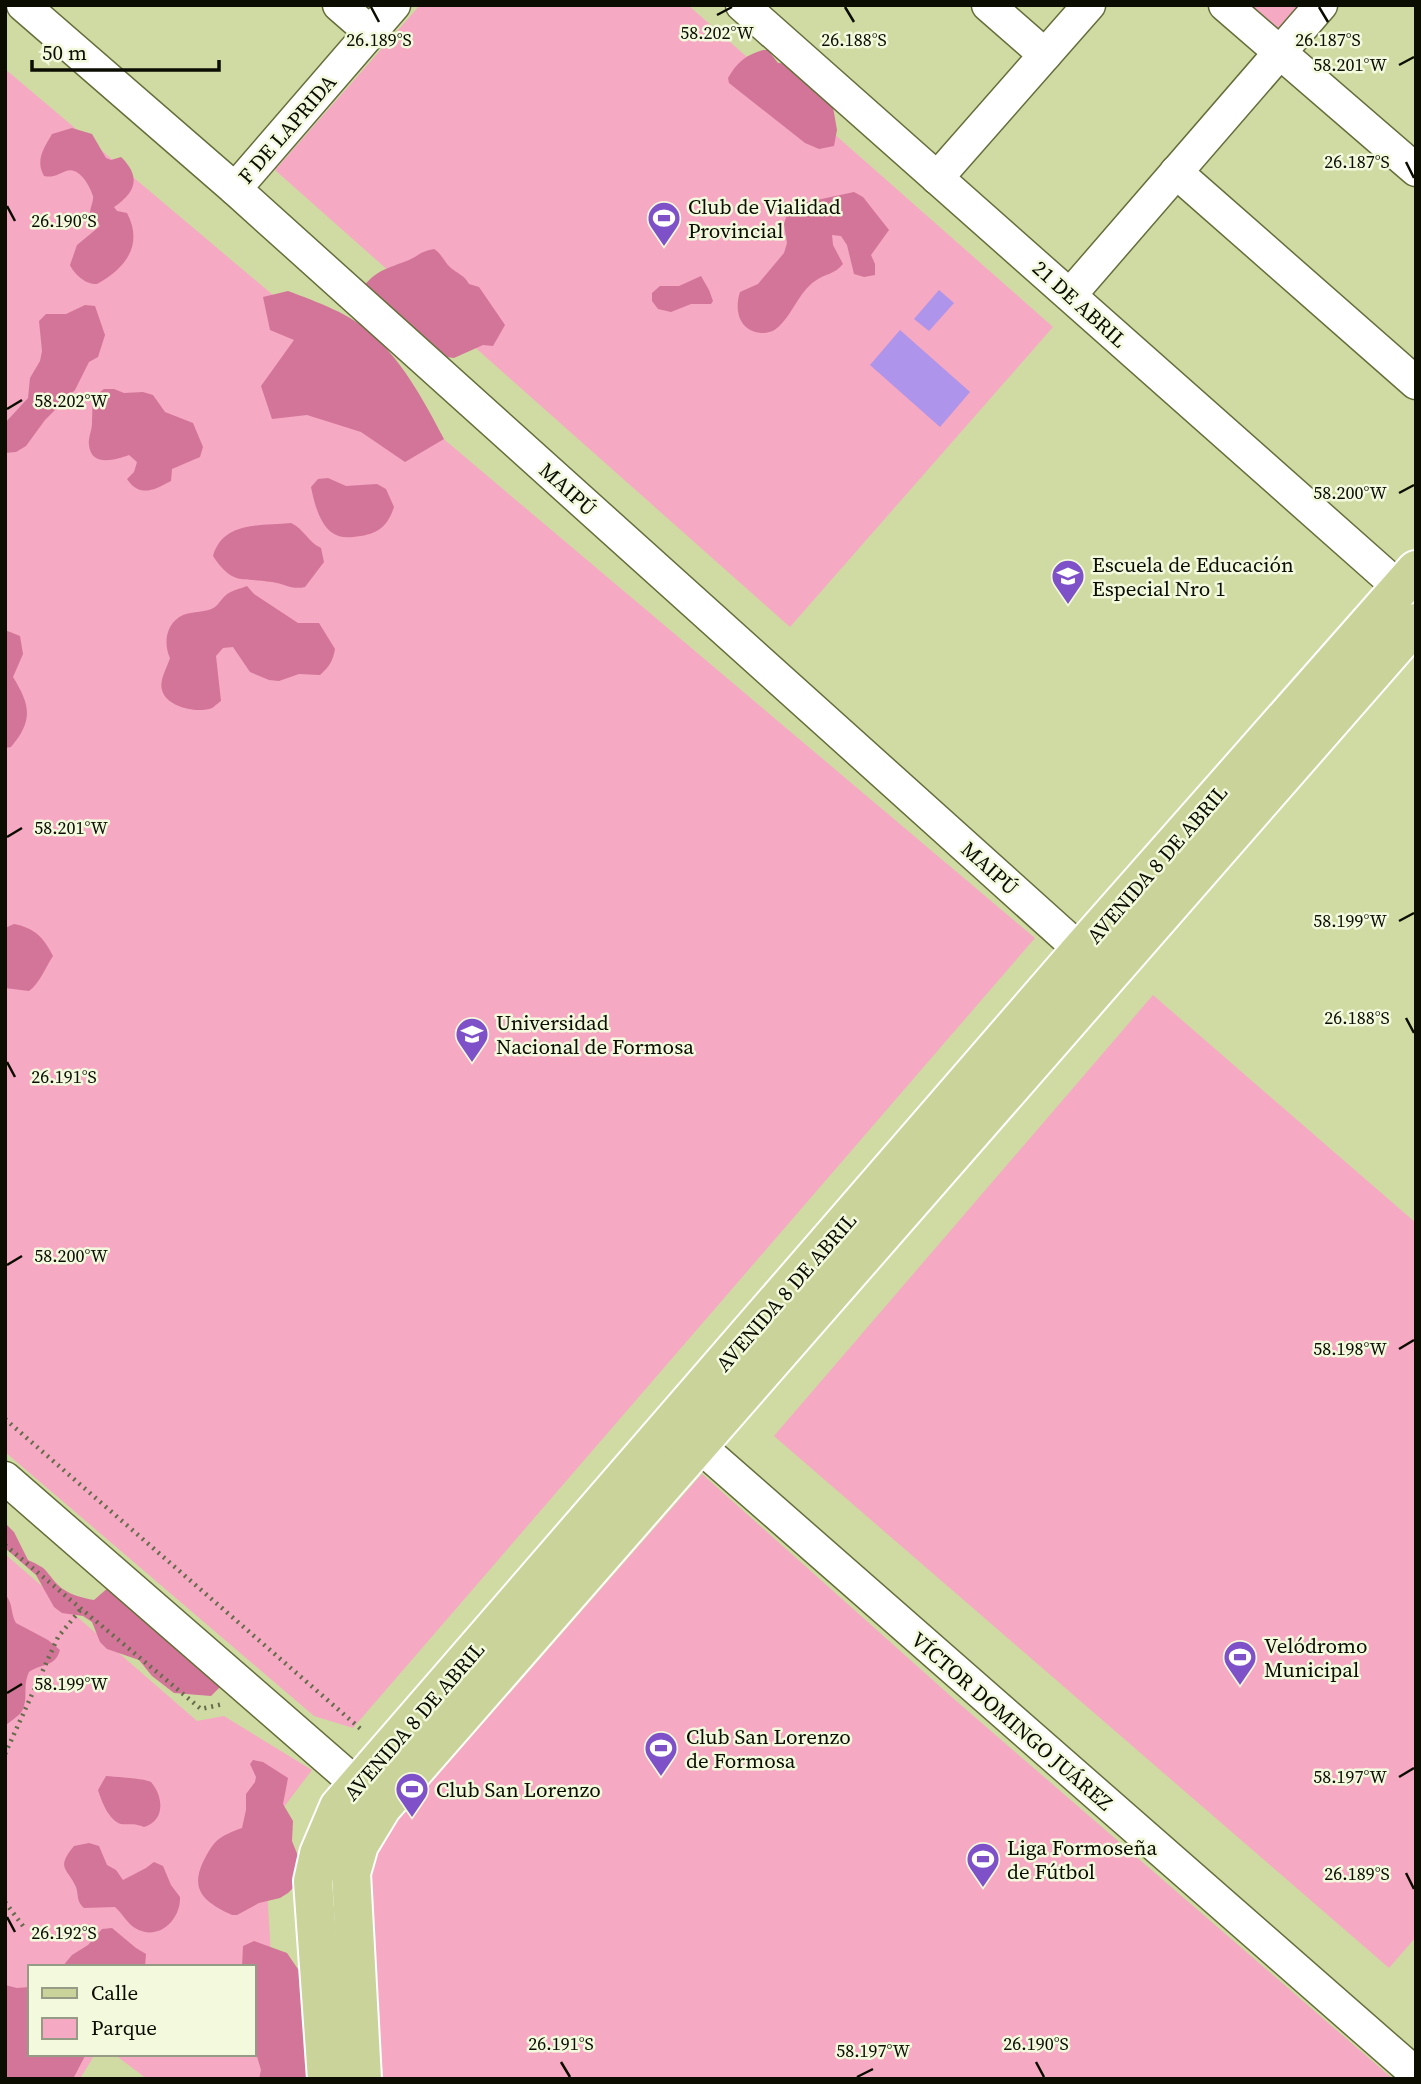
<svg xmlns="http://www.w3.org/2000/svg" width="1421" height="2084" viewBox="0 0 1421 2084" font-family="'Source Serif 4',serif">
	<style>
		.green { fill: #f5a9c3 }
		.forest { fill: #d37598 }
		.water { fill: #ae94ea }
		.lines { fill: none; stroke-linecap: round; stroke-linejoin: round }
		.minor-casing { stroke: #656e3b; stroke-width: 35 }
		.major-casing { stroke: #fff; stroke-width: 42 }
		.path { stroke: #656b4b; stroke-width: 4.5; stroke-dasharray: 2 5; stroke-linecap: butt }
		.minor { stroke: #fff; stroke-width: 32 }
		.major { stroke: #cad39a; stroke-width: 38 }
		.ticks { fill: none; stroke: #0a0d00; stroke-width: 2.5 }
		.labels { text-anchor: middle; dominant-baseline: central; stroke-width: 5; stroke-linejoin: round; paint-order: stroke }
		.street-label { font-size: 21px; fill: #0a0d00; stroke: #f3f9dd }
		.poi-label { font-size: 21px; fill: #0a0d00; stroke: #f3f9dd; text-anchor: start }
		.ticks-label { font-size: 18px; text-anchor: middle; fill: #0a0d00; stroke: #f3f9dd; stroke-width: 5; stroke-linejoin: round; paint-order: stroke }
	</style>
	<rect width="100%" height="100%" fill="#d0dba4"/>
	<g class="green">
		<path d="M420,5H688L1053,327L790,627L275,170Z"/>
		<path d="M1241,5H1301L1275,36Z"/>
		<path d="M5,69L1035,938L353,1728L314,1716L5,1452Z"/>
		<path d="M1153,995L1416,1223V1937L1389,1968L774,1436Z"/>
		<path d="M702,1474L954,1699L1393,2079H383L366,1857Z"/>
		<path d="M5,1554L197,1721L224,1716L312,1770L274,1820L265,1852L278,2079H147L114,2054H254V1967H30V2054H95L80,2079H5Z"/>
	</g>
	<g class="forest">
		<path d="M763,50H768L778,63L794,64L814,76L825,100L833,107L837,130L834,146L819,149L805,143L729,83L728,78C737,62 746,55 763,50Z"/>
		<path d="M72,128L92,134L106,158L111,160L121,157C142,177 135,193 114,207L117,211L127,213C144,245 125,269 97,284C86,285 74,274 70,265L77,245L100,226L90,213C90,207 94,201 93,196C90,186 79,166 66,171C58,174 54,178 44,176C35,160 44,148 52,134Z"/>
		<path d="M854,192L863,197L889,230L871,255L875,264V275L864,277L854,274L847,245L841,236L832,235L833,245L843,264C834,275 826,273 815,281C798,293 792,316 777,328C773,332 767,333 761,333C739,331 734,310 740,292L758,284L784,253L787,243L784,224L787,214L794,205Z"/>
		<path d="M434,249C442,254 444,262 451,268C458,274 464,275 469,284L479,287L505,325L493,346L483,345L454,358L438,356L365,285C376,270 392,267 409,260C420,255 419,252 434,249Z"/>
		<path d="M701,276L709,290L713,301L711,304H691L671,312L658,309L652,301V293L660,286H679Z"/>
		<path d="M288,291C317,302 352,314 374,336C405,365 425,403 444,439L405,462L361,432L307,415L272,419L261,386L294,340L270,330L263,297Z"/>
		<path d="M85,305L95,306L105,335L98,357L89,362L75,390L45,420L26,446L16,452L5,453V423L28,398L30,378L40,361L42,351L39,321L46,314H66Z"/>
		<path d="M104,389H114L124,393L143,392L153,395L165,412L193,423L203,447L200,457L172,469L171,481C154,490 140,498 127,479L134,472L137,462L129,455C115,460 91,467 89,445C88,438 92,430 92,423C93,408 90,399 104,389Z"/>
		<path d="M328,478L346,486L377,484L386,489L394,507C387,529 375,535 353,537C345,538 338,537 331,532C319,522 314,502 311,487L318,479Z"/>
		<path d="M291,523C304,529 308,542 321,548L324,562L305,587C292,590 285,584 272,582C241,577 233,586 213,556C223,521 260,526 291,523Z"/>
		<path d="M247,586L254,594L298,623H319L335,649C333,661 329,667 320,675L299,674L279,681L269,680L250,672L233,647L223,648L216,656L221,701C219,702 214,707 212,708C198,714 166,707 162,690C159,680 167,668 170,658C163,643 166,623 183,615C193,611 206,613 215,607C219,604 222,598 226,595C232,590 240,589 247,586Z"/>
		<path d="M5,630L20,636L23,654L13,677C30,705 34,720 11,747L5,748Z"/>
		<path d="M14,924C35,928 44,938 53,956C45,968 40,983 29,991L5,988V928Z"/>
		<path d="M7,1525L14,1532L28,1560C50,1570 43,1569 58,1585C67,1594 82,1598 94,1600L109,1587L222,1685L211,1696L174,1693L152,1676L139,1660L107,1649L100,1642L92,1622L83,1616L62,1613L54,1607L36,1575L5,1548Z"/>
		<path d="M5,1594C14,1605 10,1613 16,1623L48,1640L60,1650C55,1668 41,1663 29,1672C22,1687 29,1698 22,1711C18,1717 10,1721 5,1726Z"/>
		<path d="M253,1760L263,1762L288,1778L283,1804L293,1821L292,1841L300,1861L295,1886L288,1893L280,1898L259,1903L237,1915H232C207,1903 189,1892 203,1862C215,1839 218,1837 242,1828L246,1810V1794L255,1782L256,1777L250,1764Z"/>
		<path d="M106,1776C117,1777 142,1778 151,1782C164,1797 165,1821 144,1827C134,1823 130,1825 121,1824C109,1821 101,1800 98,1790Z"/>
		<path d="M89,1843L99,1846L107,1865L116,1870L123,1880L146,1868L154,1862L163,1866L171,1885L180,1897C181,1920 158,1942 135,1928C127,1923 122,1913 115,1907L84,1908C76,1901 79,1896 76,1887C68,1868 55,1869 74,1846Z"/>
		<path d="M112,1928L136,1948L146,1954L145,1967H62L72,1955L88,1945L102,1929Z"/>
		<path d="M254,1941L287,1953L304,1978L316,2079H259L261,2070L254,2046V1967H242L243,1946Z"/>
		<path d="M5,1985L17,1988L30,1987V2054H86L73,2079H5Z"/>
	</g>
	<g class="water">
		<path d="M939,290L954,303L929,331L914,319Z"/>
		<path d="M900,330L970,392L940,427L870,365Z"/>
	</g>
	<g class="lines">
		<defs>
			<g id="minor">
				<path d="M23,5L235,189L1097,965"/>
				<path d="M339,5L370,32"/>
				<path d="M742,5L1384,574L1416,606"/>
				<path d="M988,5L1045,55"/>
				<path d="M1225,5L1416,170"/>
				<path d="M1176,172L1416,383"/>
				<path d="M937,178L1089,5"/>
				<path d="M235,189L394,5"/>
				<path d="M1070,295L1321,5"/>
				<path d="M680,1429L1416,2074"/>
				<path d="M5,1478L376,1801"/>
			</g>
			<g id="major">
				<path d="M327,2079L313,1881L319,1854L339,1807L1081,950L1416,570"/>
				<path d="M362,2079L351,1873L359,1845L382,1807L1416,623"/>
			</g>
		</defs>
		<use href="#minor" class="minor-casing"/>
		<use href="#major" class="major-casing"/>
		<g class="path">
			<path d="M5,1419L363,1731"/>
			<path d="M5,1545L201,1709L223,1704"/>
			<path d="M5,1754L58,1637L81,1609"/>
			<path d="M5,1902L26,1930"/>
		</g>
		<use href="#minor" class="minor"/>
		<use href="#major" class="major"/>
	</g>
	<path class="ticks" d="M371,7L379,22M845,7L854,22M1319,7L1328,22M717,15L732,7M1399,65L1414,57M1406,162L1414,178M7,206L15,221M7,409L22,400M1399,493L1414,485M7,837L22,828M1399,921L1414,913M1406,1018L1414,1033M7,1062L15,1077M7,1265L22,1256M1399,1349L1414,1340M7,1693L22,1684M1399,1777L1414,1768M1406,1873L1414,1889M7,1917L15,1932M561,2062L570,2077M1036,2062L1044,2077M857,2077L873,2069"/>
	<defs>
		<symbol id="stadium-pin" viewBox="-11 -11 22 30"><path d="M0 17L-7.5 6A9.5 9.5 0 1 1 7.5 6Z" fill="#7e51c9" stroke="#f3f9dd"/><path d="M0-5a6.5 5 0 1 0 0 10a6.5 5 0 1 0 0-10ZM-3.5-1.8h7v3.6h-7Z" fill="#fff"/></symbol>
		<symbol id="school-pin" viewBox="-11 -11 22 30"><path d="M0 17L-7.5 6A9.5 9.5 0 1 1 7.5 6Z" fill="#7e51c9" stroke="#f3f9dd"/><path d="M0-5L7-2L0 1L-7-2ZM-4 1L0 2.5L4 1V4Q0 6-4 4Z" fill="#fff"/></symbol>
		<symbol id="university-pin" viewBox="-11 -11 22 30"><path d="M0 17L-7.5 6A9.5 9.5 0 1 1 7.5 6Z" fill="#7e51c9" stroke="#f3f9dd"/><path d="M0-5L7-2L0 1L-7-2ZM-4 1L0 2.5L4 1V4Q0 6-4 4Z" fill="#fff"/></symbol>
	</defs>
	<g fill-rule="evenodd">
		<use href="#stadium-pin" x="645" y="199" width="38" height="52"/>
		<use href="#school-pin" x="1049" y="557" width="38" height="52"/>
		<use href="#university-pin" x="453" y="1015" width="38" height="52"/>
		<use href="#stadium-pin" x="1221" y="1638" width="38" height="52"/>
		<use href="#stadium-pin" x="642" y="1729" width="38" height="52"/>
		<use href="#stadium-pin" x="393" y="1770" width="38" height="52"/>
		<use href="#stadium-pin" x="964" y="1840" width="38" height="52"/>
	</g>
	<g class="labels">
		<g class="street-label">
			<text transform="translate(287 129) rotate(-49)">F DE LAPRIDA</text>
			<text transform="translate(1080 304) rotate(42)">21 DE ABRIL</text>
			<text transform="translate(568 489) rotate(42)">MAIPÚ</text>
			<text transform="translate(1157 864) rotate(-49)">AVENIDA 8 DE ABRIL</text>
			<text transform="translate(990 868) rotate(42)">MAIPÚ</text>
			<text transform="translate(786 1292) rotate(-49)">AVENIDA 8 DE ABRIL</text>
			<text transform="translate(414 1721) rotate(-49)">AVENIDA 8 DE ABRIL</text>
			<text transform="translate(1012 1721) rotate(41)">VÍCTOR DOMINGO JUÁREZ</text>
		</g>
		<g class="poi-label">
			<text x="688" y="206">Club de Vialidad<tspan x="688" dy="24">Provincial</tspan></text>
			<text x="1092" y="564">Escuela de Educación<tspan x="1092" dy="24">Especial Nro 1</tspan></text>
			<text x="496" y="1022">Universidad<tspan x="496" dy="24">Nacional de Formosa</tspan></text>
			<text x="1264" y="1645">Velódromo<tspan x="1264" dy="24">Municipal</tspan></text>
			<text x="686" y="1736">Club San Lorenzo<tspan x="686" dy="24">de Formosa</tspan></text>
			<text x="436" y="1789">Club San Lorenzo</text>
			<text x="1007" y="1847">Liga Formoseña<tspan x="1007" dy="24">de Fútbol</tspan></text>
		</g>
	</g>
	<g class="ticks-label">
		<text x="717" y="39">58.202°W</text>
		<text x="379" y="46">26.189°S</text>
		<text x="854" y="46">26.188°S</text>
		<text x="1328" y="46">26.187°S</text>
		<text x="1350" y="71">58.201°W</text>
		<text x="1357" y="168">26.187°S</text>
		<text x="64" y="227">26.190°S</text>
		<text x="71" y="407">58.202°W</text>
		<text x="1350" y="499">58.200°W</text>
		<text x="71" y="834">58.201°W</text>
		<text x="1350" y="927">58.199°W</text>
		<text x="1357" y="1024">26.188°S</text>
		<text x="64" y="1083">26.191°S</text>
		<text x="71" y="1262">58.200°W</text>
		<text x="1350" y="1355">58.198°W</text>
		<text x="71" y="1690">58.199°W</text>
		<text x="1350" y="1783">58.197°W</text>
		<text x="1357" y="1880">26.189°S</text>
		<text x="64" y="1939">26.192°S</text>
		<text x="561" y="2050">26.191°S</text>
		<text x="1036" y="2050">26.190°S</text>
		<text x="873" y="2057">58.197°W</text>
	</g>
	<rect width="1421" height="2084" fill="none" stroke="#0a0d00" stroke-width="14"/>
	<rect x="28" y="1965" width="228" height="91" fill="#f3f9dd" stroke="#969b85" stroke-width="2"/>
	<rect x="42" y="1988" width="35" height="10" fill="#cad39a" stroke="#969b85" stroke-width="2"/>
	<text x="91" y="2000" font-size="21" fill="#0a0d00">Calle</text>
	<rect x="42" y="2018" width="35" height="21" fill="#f5a9c3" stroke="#969b85" stroke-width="2"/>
	<text x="91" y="2035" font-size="21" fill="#0a0d00">Parque</text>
	<path d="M32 60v10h187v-10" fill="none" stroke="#0a0d00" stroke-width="3.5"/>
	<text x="42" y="60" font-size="21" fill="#0a0d00" stroke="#f3f9dd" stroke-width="5" paint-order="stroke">50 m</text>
</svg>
